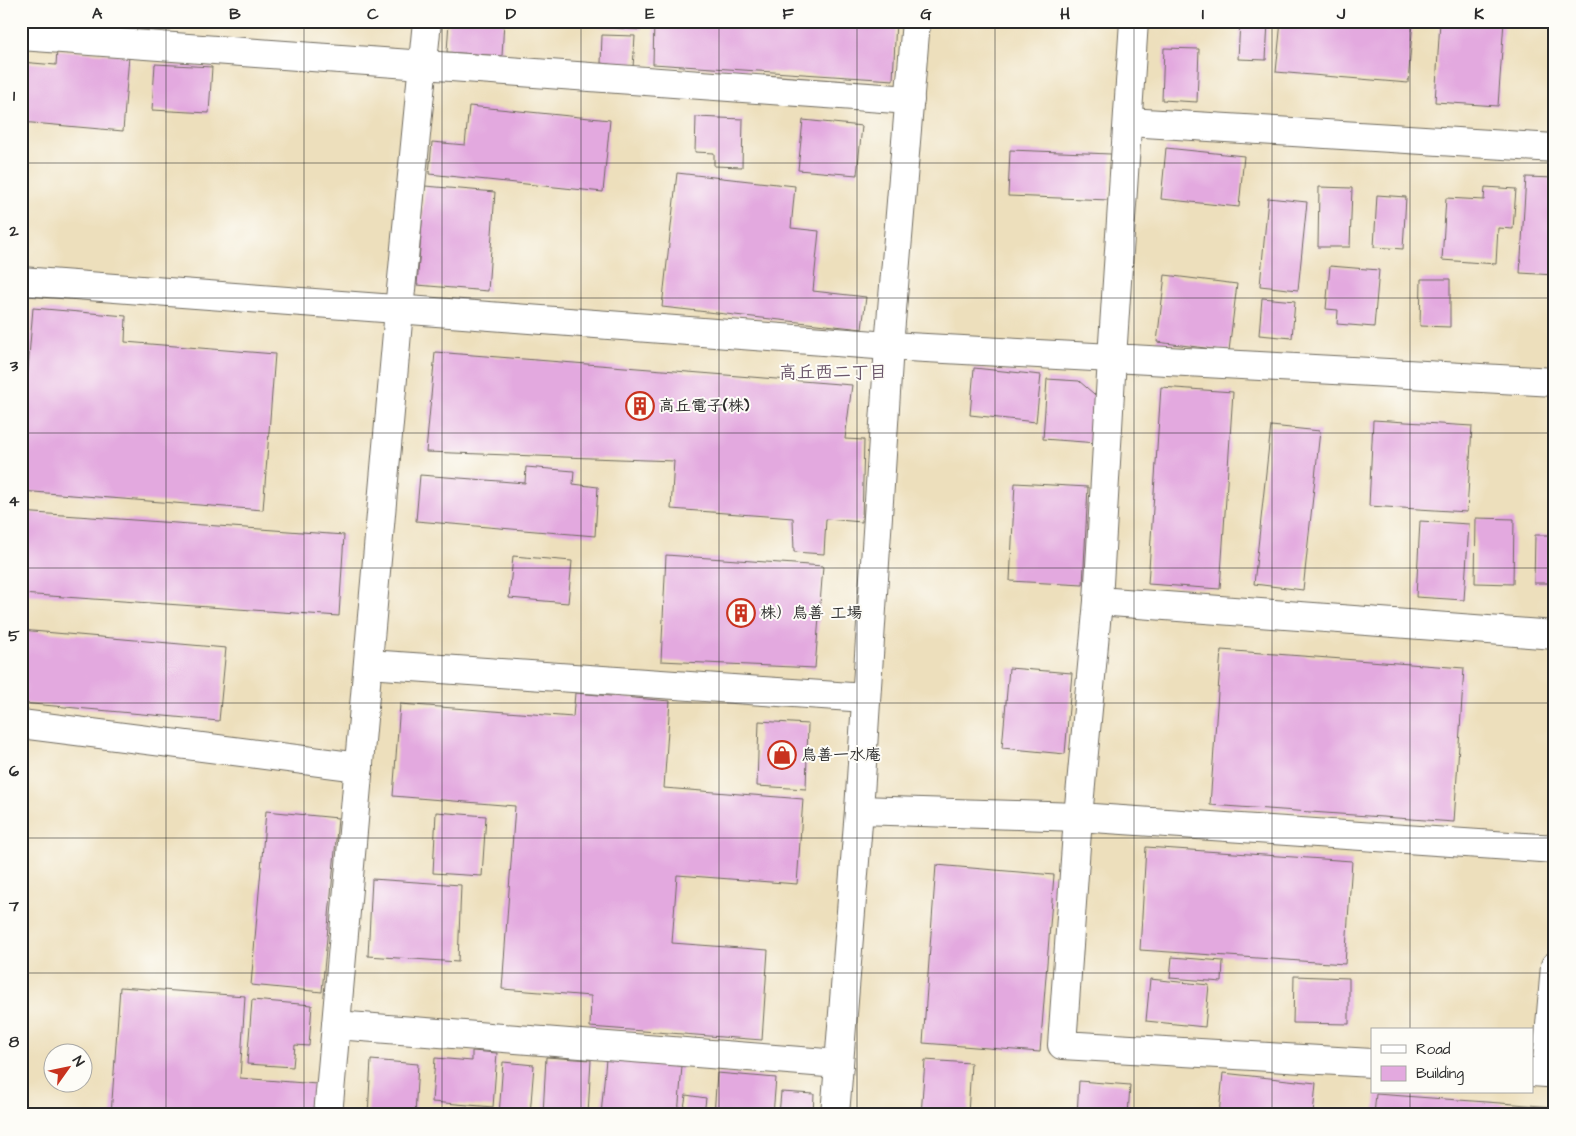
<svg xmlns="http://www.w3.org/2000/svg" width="1576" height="1136" viewBox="0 0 1576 1136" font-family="'Architects Daughter','Klee One',sans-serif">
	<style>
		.building { fill: #e3a9df }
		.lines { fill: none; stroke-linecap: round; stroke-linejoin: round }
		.minor-casing { stroke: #6f6a5e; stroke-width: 30 }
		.tertiary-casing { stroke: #6f6a5e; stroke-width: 30 }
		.minor { stroke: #fff; stroke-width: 28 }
		.tertiary { stroke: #fff; stroke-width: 28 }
		.grid { fill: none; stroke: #2b2b2b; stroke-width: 1; stroke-opacity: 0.55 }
		.labels { text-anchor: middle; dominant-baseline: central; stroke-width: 4; stroke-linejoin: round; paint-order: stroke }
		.poi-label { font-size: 16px; font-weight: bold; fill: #2b2b2b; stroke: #fdfcf7; text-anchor: start }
		.neighbourhood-label { font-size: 18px; font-weight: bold; fill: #6b576a; stroke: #fdfcf7 }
		.neatline { fill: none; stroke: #2b2b2b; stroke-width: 2 }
		.grid-label { font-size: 16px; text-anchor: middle; font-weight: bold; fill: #2b2b2b }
	</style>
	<rect width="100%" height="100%" fill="#fdfcf7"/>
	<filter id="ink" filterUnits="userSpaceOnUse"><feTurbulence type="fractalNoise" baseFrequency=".02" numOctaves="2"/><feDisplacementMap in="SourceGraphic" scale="10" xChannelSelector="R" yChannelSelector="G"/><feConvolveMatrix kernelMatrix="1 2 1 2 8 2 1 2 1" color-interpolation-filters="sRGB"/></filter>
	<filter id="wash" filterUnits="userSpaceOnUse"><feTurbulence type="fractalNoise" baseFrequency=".0096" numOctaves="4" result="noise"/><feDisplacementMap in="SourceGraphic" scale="20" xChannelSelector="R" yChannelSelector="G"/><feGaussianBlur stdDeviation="1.12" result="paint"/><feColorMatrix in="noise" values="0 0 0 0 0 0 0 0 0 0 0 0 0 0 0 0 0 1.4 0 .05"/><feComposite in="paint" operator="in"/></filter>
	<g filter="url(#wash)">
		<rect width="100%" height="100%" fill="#eddfbc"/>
		<g id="blocks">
			<g class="building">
				<path d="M449,21H504L502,56L447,52Z"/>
				<path d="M560,21H642L641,30L560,23Z"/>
				<path d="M654,21H896L893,80L653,64Z"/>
				<path d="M1240,21H1268L1266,60L1238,59Z"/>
				<path d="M1281,21H1413L1408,83L1276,72Z"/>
				<path d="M1440,21H1504L1498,106L1435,102Z"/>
				<path d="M602,35L635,36L633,68L601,63Z"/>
				<path d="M1164,48L1199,49L1197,102L1162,100Z"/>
				<path d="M57,50L129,56L123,131L21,122V62L56,65Z"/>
				<path d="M155,64L212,67L209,113L152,110Z"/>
				<path d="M469,106L610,120L603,192L429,174L432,142L465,145Z"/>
				<path d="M696,117L743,119L742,167L714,166V153L695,152Z"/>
				<path d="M803,120L862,126L857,175L798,170Z"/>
				<path d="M1166,148L1244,156L1239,207L1161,199Z"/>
				<path d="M1010,150L1111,154L1109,200L1008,196Z"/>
				<path d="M677,173L795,186L791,228L819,231L813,291L866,297L862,329L662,307Z"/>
				<path d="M1526,177L1555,178V275L1520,273Z"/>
				<path d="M425,186L495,192L488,291L417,285Z"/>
				<path d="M1319,187L1352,188L1350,247H1318Z"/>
				<path d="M1485,187L1516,189L1513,229L1498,228L1496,264L1442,260L1446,198L1484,200Z"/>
				<path d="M1377,195L1406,197L1403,249L1374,247Z"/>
				<path d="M1268,198L1307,202L1298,290L1260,286Z"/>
				<path d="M1330,266L1379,270L1374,327L1337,324L1338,310L1326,309Z"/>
				<path d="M1165,275L1237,284L1229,351L1157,342Z"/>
				<path d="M1421,279H1450V327L1420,326Z"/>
				<path d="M1262,298L1295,301L1292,338L1259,335Z"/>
				<path d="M33,308L126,316L125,342L275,354L263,510L21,491V453Z"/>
				<path d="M435,352L852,385L845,439L864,440L862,522L826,519L824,554L794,552L793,518L671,509L674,461L426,452Z"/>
				<path d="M974,368L1041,375L1036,422L970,415Z"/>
				<path d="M1047,379L1079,381L1101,400L1098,443L1043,439Z"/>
				<path d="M1161,387L1233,392L1220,589L1148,584Z"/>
				<path d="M1373,420L1472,426L1467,512L1369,506Z"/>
				<path d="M1271,426L1320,431L1303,590L1254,584Z"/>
				<path d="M526,467L574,471L573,484L598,487L595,536L416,521L420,475L525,483Z"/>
				<path d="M1015,483L1088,487L1083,585L1010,581Z"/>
				<path d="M21,512L344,535L339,616L21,594Z"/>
				<path d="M1476,518L1514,519L1513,584L1475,583Z"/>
				<path d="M1420,521L1469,524L1464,600L1416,597Z"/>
				<path d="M1535,535H1555V583H1534Z"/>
				<path d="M666,555L823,566L815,668L661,661Z"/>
				<path d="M513,556L572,561L568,603L509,598Z"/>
				<path d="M21,630L226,648L219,721L21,703Z"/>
				<path d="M1221,650L1464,668L1454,822L1210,805Z"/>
				<path d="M1009,668L1072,673L1065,754L1002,748Z"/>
				<path d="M575,693L670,701L664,788L803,799L797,884L677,875L672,943L768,950L762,1040L590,1027L591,996L502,989L515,806L393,796L400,704L573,717Z"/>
				<path d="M759,721L808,724L806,789L757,786Z"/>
				<path d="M266,811L338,818L322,992L251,985Z"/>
				<path d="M436,812L486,816L482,876L433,873Z"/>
				<path d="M1146,847L1352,861L1345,964L1140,950Z"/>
				<path d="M936,865L1054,875L1040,1052L923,1043Z"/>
				<path d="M372,879L461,885L458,962L368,956Z"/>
				<path d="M1172,957L1223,961L1222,982L1170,978Z"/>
				<path d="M1294,976L1349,978V1024L1293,1023Z"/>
				<path d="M1150,979L1209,985L1205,1027L1146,1021Z"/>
				<path d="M120,987L245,996L240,1078L317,1084L315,1115H111Z"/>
				<path d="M252,1000L312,1005L309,1046L295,1045L293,1067L247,1064Z"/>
				<path d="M472,1051L497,1053L493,1107L432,1102L435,1058L472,1061Z"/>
				<path d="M546,1057L591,1060L588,1115H543Z"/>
				<path d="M606,1059L682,1066L678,1115H601Z"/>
				<path d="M371,1060L418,1064L415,1115H368Z"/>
				<path d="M925,1060L971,1063L968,1115H921Z"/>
				<path d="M503,1062L534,1065L530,1115H499Z"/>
				<path d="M717,1073L776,1078L773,1115H714Z"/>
				<path d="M1223,1073L1316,1083L1313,1115L1219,1114Z"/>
				<path d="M1079,1081L1130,1085L1128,1115H1077Z"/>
				<path d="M781,1092L814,1094L813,1115H779Z"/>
				<path d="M1376,1094L1555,1107V1115H1374Z"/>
				<path d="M686,1095L706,1098L704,1115H683Z"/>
			</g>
		</g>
	</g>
	<g filter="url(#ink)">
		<use href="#blocks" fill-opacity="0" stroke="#6f6a5e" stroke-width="1"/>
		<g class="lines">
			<defs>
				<g id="minor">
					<path d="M1134,21L1112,358L1555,382"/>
					<path d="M21,36L910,100"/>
					<path d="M1128,122L1555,148"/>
					<path d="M21,281L889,346L1112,358L1098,601L1078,817L1062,1045L1372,1063"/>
					<path d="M1098,601L1555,635"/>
					<path d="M368,664L866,698"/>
					<path d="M21,724L359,767"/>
					<path d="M859,810L1078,817L1555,849"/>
					<path d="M336,1025L839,1064"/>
					<path d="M1532,1072L1546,1073L1555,966"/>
					<path d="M328,1115L399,310L427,21"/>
				</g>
				<path id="tertiary" d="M835,1115L859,810L889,346L916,21"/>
			</defs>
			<use href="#minor" class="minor-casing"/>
			<use href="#tertiary" class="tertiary-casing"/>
			<use href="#minor" class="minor"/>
			<use href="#tertiary" class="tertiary"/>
		</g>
	</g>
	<path class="grid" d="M166,21V1115M304,21V1115M442,21V1115M581,21V1115M719,21V1115M857,21V1115M995,21V1115M1134,21V1115M1272,21V1115M1410,21V1030M21,163H1555M21,298H1555M21,433H1555M21,568H1555M21,703H1555M21,838H1555M21,973H1555M1410,1092V1115"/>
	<defs>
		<symbol id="building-ring" viewBox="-11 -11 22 22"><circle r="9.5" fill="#fdfcf7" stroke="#c8321e" stroke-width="1.5"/><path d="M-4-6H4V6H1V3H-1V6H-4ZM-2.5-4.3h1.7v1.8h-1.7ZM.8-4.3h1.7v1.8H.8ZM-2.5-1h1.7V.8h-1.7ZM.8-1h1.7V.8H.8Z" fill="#c8321e"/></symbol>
		<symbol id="shop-ring" viewBox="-11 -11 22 22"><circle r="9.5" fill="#fdfcf7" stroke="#c8321e" stroke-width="1.5"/><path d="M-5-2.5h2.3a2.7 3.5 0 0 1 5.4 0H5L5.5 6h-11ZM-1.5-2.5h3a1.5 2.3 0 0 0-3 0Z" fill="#c8321e"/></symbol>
	</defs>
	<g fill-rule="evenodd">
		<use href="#building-ring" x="624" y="390" width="32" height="32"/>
		<use href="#building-ring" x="725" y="597" width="32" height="32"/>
		<use href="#shop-ring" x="766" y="739" width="32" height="32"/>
	</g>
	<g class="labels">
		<g class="poi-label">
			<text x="659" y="406">高丘電子(株)</text>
			<text x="760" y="613">株）鳥善 工場</text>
			<text x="801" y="755">鳥善一水庵</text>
		</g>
		<g class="neighbourhood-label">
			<text x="833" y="372">高丘西二丁目</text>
		</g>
	</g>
	<rect width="1576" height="1136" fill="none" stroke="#fdfcf7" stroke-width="55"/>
	<rect x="1371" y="1028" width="162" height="65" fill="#fdfcf7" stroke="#a9a8a5"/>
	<rect x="1381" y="1045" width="25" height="8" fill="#ffffff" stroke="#a9a8a5"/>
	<text x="1416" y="1054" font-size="15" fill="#2b2b2b">Road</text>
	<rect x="1381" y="1066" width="25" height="15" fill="#e3a9df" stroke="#a9a8a5"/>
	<text x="1416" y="1078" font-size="15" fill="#2b2b2b">Building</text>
	<g transform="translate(68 1068) rotate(57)"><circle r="24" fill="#fdfcf7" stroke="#a9a8a5"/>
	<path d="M0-4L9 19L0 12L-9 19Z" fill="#c8321e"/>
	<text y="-8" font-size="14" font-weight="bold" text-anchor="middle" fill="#2b2b2b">N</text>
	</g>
	<rect x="28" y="28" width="1520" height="1080" class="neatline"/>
	<g class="grid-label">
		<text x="97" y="19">A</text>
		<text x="235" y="19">B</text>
		<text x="373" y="19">C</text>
		<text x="511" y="19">D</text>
		<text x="650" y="19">E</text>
		<text x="788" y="19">F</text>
		<text x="926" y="19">G</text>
		<text x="1065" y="19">H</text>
		<text x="1203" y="19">I</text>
		<text x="1341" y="19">J</text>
		<text x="1479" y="19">K</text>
		<text x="14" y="101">1</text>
		<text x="14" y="236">2</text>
		<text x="14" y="371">3</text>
		<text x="14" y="506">4</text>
		<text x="14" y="641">5</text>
		<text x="14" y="776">6</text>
		<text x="14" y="911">7</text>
		<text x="14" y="1047">8</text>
	</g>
</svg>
